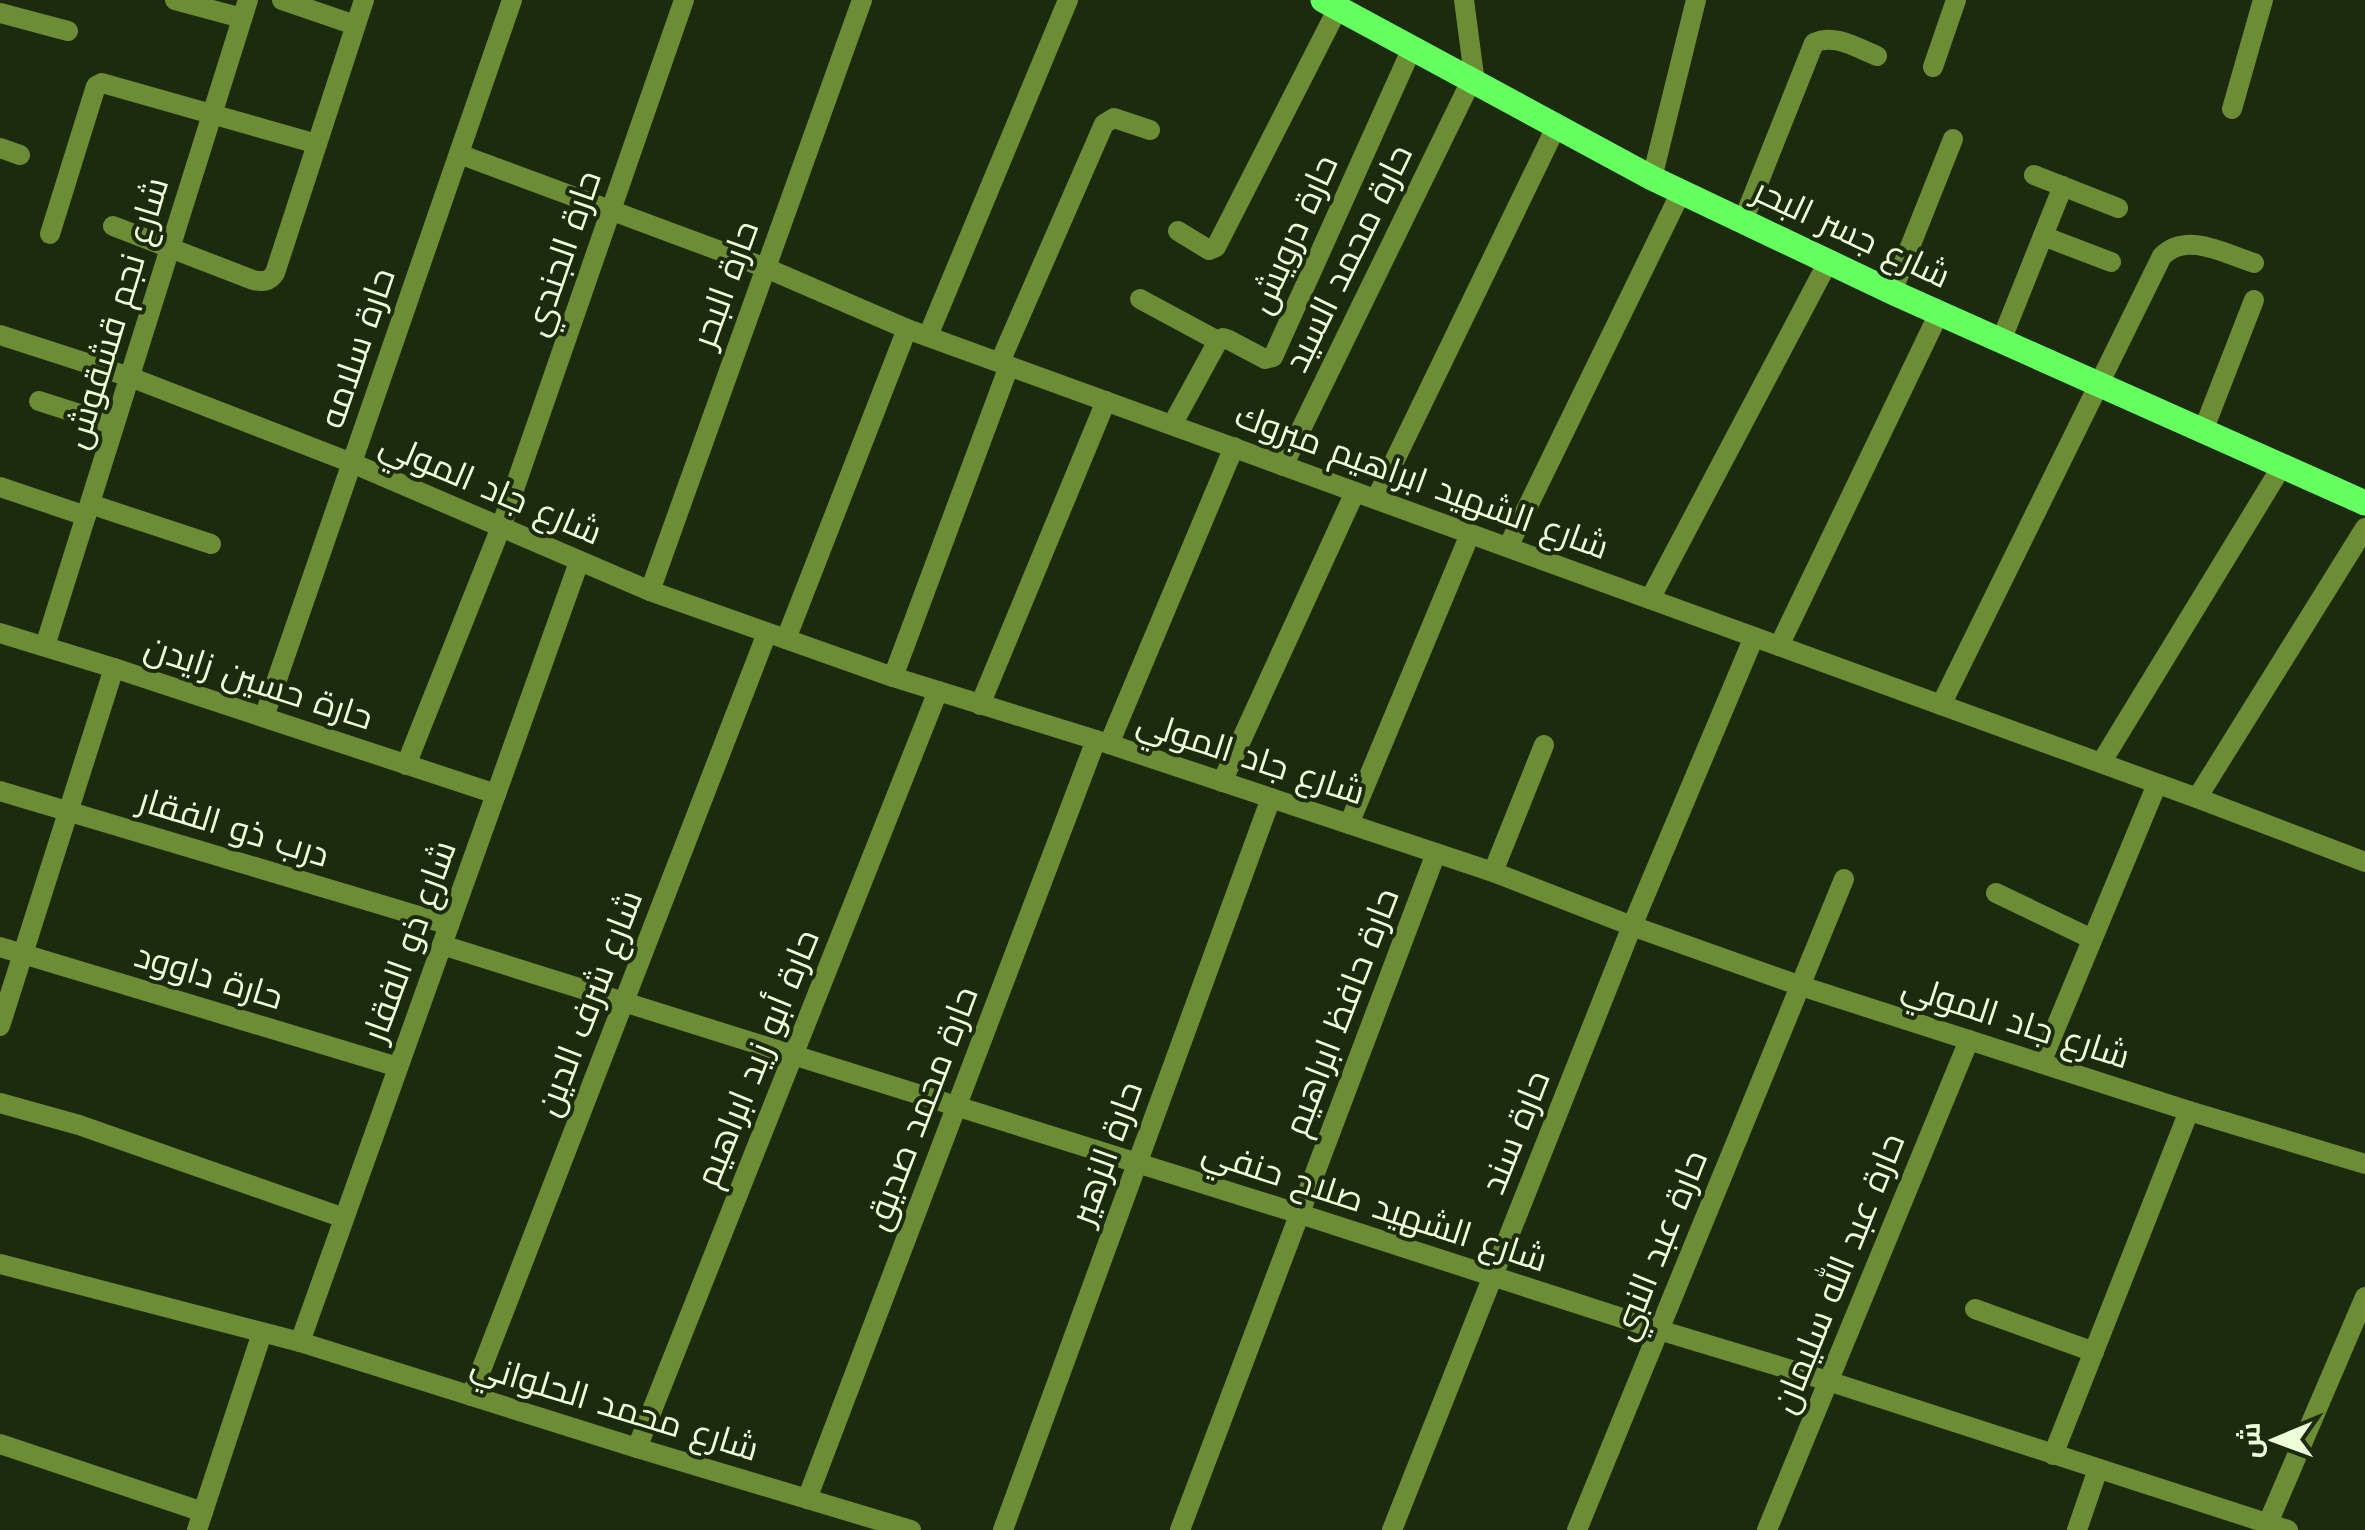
<svg xmlns="http://www.w3.org/2000/svg" width="2365" height="1530" viewBox="0 0 2365 1530" font-family="'Work Sans',Cairo,sans-serif">
	<style>
		.lines { fill: none; stroke-linecap: round; stroke-linejoin: round }
		.minor { stroke: #6c8d36; stroke-width: 20 }
		.primary { stroke: #65ff5f; stroke-width: 25 }
		.labels { text-anchor: middle; dominant-baseline: central; stroke-width: 8; stroke-linejoin: round; paint-order: stroke }
		.street-label { font-size: 35px; fill: #edffd8; stroke: #1c2a0e }
	</style>
	<rect width="100%" height="100%" fill="#1c2a0e"/>
	<g class="lines">
		<g class="minor">
			<path d="M175,0L242,18"/>
			<path d="M282,0L355,25"/>
			<path d="M1464,0L1475,83"/>
			<path d="M0,13L68,31"/>
			<path d="M1933,67L1956,0"/>
			<path d="M2232,109L2263,0"/>
			<path d="M0,148L20,155"/>
			<path d="M459,154L766,268L907,329L2197,798L2365,862"/>
			<path d="M2034,175L2118,208"/>
			<path d="M1652,178L1696,0"/>
			<path d="M1743,221L1814,43C1835,33 1857,48 1877,56"/>
			<path d="M113,226L253,280C263,282 269,282 275,273L364,0"/>
			<path d="M1178,231L1209,250L1216,247L1338,8"/>
			<path d="M50,234L96,86L102,83L317,144"/>
			<path d="M2043,236L2111,262"/>
			<path d="M1892,292L1953,139"/>
			<path d="M1140,299L1218,341"/>
			<path d="M0,335L130,377L352,463L650,591L893,677L1109,744L1493,872L1632,926L1801,986L2189,1111L2365,1164"/>
			<path d="M928,336L1068,0"/>
			<path d="M2001,341L2063,186"/>
			<path d="M1000,362L1104,124L1114,118L1150,130"/>
			<path d="M39,401L114,425"/>
			<path d="M1172,425L1218,341L1223,338L1229,340L1265,359L1273,357L1412,48"/>
			<path d="M2203,431L2254,300"/>
			<path d="M1283,466L1472,79"/>
			<path d="M0,487L86,516"/>
			<path d="M1376,499L1556,127"/>
			<path d="M90,504L211,544"/>
			<path d="M1508,547L1681,192"/>
			<path d="M650,591L862,0"/>
			<path d="M1650,599L1828,262"/>
			<path d="M0,633L114,668L496,794"/>
			<path d="M786,639L907,329"/>
			<path d="M45,646L248,0"/>
			<path d="M1779,646L1939,313"/>
			<path d="M893,677L1009,366"/>
			<path d="M980,705L1106,401"/>
			<path d="M1941,705L2162,256C2187,231 2225,254 2254,263"/>
			<path d="M264,717L512,0"/>
			<path d="M1109,744L1234,447"/>
			<path d="M2101,763L2282,466"/>
			<path d="M406,765L501,527L684,0"/>
			<path d="M1222,782L1355,492"/>
			<path d="M0,791L449,925"/>
			<path d="M2197,798L2365,528"/>
			<path d="M1349,824L1470,534"/>
			<path d="M1493,872L1544,745"/>
			<path d="M1996,893L2092,939"/>
			<path d="M442,945L1300,1214L1659,1330L1828,1381L2288,1530"/>
			<path d="M0,947L398,1067"/>
			<path d="M0,1026L114,668"/>
			<path d="M2041,1063L2157,784"/>
			<path d="M0,1103L79,1125L344,1218"/>
			<path d="M0,1264L300,1342L637,1448L911,1530"/>
			<path d="M1975,1309L2094,1352"/>
			<path d="M300,1342L579,562"/>
			<path d="M471,1396L767,633"/>
			<path d="M0,1444L203,1512"/>
			<path d="M637,1448L938,691"/>
			<path d="M2053,1455L2189,1111"/>
			<path d="M807,1499L1096,740"/>
			<path d="M2268,1523L2365,1297"/>
			<path d="M197,1530L262,1333"/>
			<path d="M1003,1530L1271,798"/>
			<path d="M1180,1530L1436,853"/>
			<path d="M1392,1530L1632,926L1754,637"/>
			<path d="M1577,1530L1844,879"/>
			<path d="M1767,1530L1969,1040"/>
			<path d="M2077,1530L2098,1469"/>
		</g>
		<path class="primary" d="M1323,0L1652,178L1892,292L2365,503"/>
	</g>
	<g class="labels">
		<g class="street-label">
			<text transform="translate(1852 233) rotate(25)">شارع جسر البحر</text>
			<text transform="translate(1293 234) rotate(-66)">حارة درويش</text>
			<text transform="translate(562 253) rotate(-71)">حارة الجندي</text>
			<text transform="translate(1348 258) rotate(-64)">حارة محمد السيد</text>
			<text transform="translate(725 284) rotate(-70)">حارة البحر</text>
			<text transform="translate(116 313) rotate(-73)">شارع نجم قشقوش</text>
			<text transform="translate(357 348) rotate(-71)">حارة سلامه</text>
			<text transform="translate(1422 481) rotate(20)">شارع الشهيد ابراهيم مبروك</text>
			<text transform="translate(491 488) rotate(23)">شارع جاد المولي</text>
			<text transform="translate(259 682) rotate(18)">حارة حسين زايدن</text>
			<text transform="translate(1251 757) rotate(18)">شارع جاد المولي</text>
			<text transform="translate(234 827) rotate(17)">درب ذو الفقار</text>
			<text transform="translate(409 941) rotate(-70)">شارع ذو الفقار</text>
			<text transform="translate(209 976) rotate(17)">حارة داوود</text>
			<text transform="translate(589 1003) rotate(-69)">شارع شرف الدين</text>
			<text transform="translate(1341 1012) rotate(-69)">حارة حافظ ابراهيم</text>
			<text transform="translate(2016 1021) rotate(18)">شارع جاد المولي</text>
			<text transform="translate(757 1058) rotate(-68)">حارة أبو زيد ابراهيم</text>
			<text transform="translate(921 1108) rotate(-69)">حارة محمد صديق</text>
			<text transform="translate(1515 1132) rotate(-68)">حارة سند</text>
			<text transform="translate(1106 1153) rotate(-70)">حارة الزهير</text>
			<text transform="translate(1375 1205) rotate(18)">شارع الشهيد صلاح حنفي</text>
			<text transform="translate(1659 1245) rotate(-68)">حارة عبد النبي</text>
			<text transform="translate(1838 1273) rotate(-68)">حارة عبد الله سليمان</text>
			<text transform="translate(615 1406) rotate(17)">شارع محمد الحلواني</text>
		</g>
	</g>
	<g transform="translate(2275 1440) rotate(269)" stroke="#1c2a0e" stroke-width="8" paint-order="stroke">
	<path d="M0-8L18 38L0 25L-18 38Z" fill="#edffd8"/>
	<text y="-15" font-size="28" font-weight="bold" text-anchor="middle" fill="#edffd8">ش</text>
	</g>
</svg>
